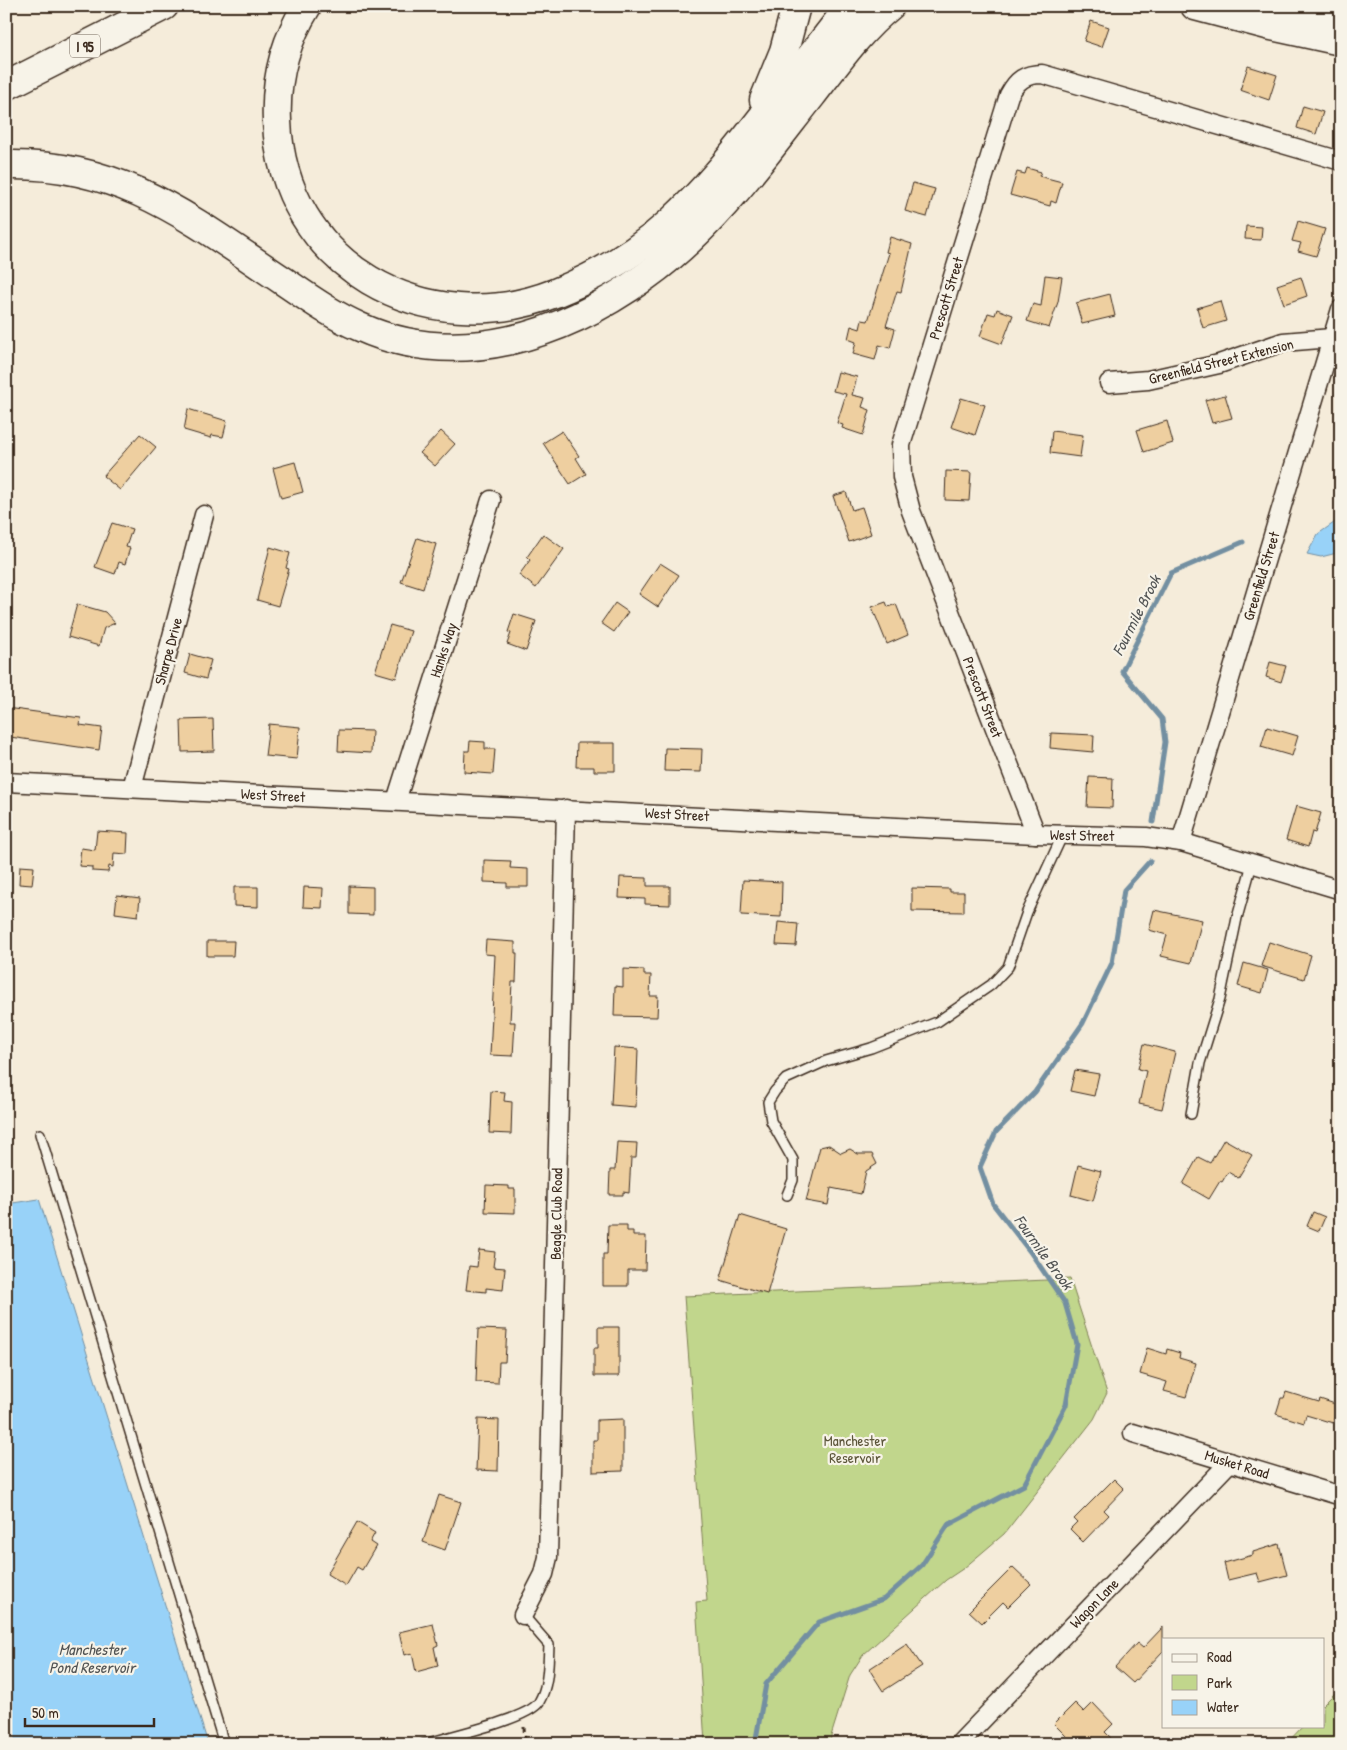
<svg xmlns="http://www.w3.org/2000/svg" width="1347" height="1750" viewBox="0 0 1347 1750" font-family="'Patrick Hand',sans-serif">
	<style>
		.green { fill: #c1d68c; stroke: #7e8055 }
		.water { fill: #98d2f8; stroke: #738fa1 }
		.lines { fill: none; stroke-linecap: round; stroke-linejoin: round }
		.stream { stroke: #738fa1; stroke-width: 5 }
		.building { fill: #eecfa0; stroke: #3b2a1e }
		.lane-casing { stroke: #3b2a1e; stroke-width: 12 }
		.street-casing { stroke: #3b2a1e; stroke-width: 21 }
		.primary-casing { stroke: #3b2a1e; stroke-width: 31 }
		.highway-casing { stroke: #3b2a1e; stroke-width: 31 }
		.path { stroke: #3b2a1e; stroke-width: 3; stroke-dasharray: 5 4; stroke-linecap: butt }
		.lane { stroke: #f7f3e8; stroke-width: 9 }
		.street { stroke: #f7f3e8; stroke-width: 18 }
		.primary { stroke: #f7f3e8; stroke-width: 28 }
		.highway { stroke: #f7f3e8; stroke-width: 28 }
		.labels { text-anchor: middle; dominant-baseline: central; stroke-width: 4.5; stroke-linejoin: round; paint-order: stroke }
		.shield { fill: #f7f3e8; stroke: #73665b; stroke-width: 1 }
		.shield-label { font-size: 14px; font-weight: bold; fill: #3b2a1e }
		.street-label { font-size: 15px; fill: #3b2a1e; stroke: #f7f3e8 }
		.park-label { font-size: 15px; fill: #5c553a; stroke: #f7f3e8 }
		.water-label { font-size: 16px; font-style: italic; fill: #525454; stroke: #f7f3e8 }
	</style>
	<rect width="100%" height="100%" fill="#f5ecda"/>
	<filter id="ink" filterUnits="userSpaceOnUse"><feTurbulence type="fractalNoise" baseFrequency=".02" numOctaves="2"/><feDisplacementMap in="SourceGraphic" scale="10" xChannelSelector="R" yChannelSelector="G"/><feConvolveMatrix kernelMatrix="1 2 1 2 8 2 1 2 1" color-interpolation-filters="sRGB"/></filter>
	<g filter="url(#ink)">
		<g class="green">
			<path d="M1070,1279L1107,1393L1094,1419L1004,1534L964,1568L946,1580L863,1655L850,1675L831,1736L830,1744H705L696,1602L707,1601L684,1296Z"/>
			<path d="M1341,1687V1744H1286L1303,1726H1323V1705Z"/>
		</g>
		<g class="water">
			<path d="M1341,518V552L1321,557L1307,554L1318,534Z"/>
			<path d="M39,1199L189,1682L208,1744H6V1204Z"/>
		</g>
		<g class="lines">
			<g class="stream">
				<path d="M1153,822L1165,742L1162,719L1122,671L1171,573L1243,542"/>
				<path d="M755,1744L766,1684L819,1622L884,1599L922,1565L948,1525L1024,1485L1066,1405L1077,1344L1065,1303L1031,1253L993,1204L980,1167L996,1132L1035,1092L1083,1023L1112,963L1124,890L1150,861"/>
			</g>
		</g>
		<g class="building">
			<path d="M1091,21L1109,27L1102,47L1084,41Z"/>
			<path d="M1248,66L1277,75L1269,100L1240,90Z"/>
			<path d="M1303,106L1323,112L1316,134L1297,128Z"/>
			<path d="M1027,168L1041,172L1039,176L1062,182L1056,203L1051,201L1050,206L1010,195L1017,172L1025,174Z"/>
			<path d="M913,183L935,189L927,217L905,211Z"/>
			<path d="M1298,221L1325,229L1316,256L1298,251L1301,243L1292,241Z"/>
			<path d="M1246,226L1262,227L1261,240L1245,239Z"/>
			<path d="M890,237L912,244L901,292L897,291L886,326L895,329L890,348L879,345L875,360L853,354L856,342L848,339L851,326L860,329L862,320L868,321L889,253L886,252Z"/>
			<path d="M1045,275L1062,277L1058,302L1049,328L1027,321L1033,304L1041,306Z"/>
			<path d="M1301,277L1307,296L1284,304L1277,285Z"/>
			<path d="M1110,294L1115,316L1082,324L1076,303Z"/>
			<path d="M1220,301L1226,321L1203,328L1197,308Z"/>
			<path d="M997,309L1013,315L1002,344L980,336L988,313L995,315Z"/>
			<path d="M838,372L857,377L852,395L865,398L862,407L870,410L863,435L842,428L843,425L837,423L846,394L833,391Z"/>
			<path d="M1225,395L1232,418L1212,423L1205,400Z"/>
			<path d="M961,398L985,405L975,435L951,427Z"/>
			<path d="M188,409L227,421L223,437L212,435L211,438L184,430Z"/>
			<path d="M1167,421L1173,443L1144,452L1137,430Z"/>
			<path d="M441,431L455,444L435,466L420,453Z"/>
			<path d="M562,431L579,456L576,458L586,474L570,484L543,443Z"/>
			<path d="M1052,431L1083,435L1080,457L1050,453Z"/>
			<path d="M140,434L156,447L120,490L103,476Z"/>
			<path d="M295,462L303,492L281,498L273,468Z"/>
			<path d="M946,471L971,472L969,501L945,500Z"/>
			<path d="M846,492L852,510L862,507L871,534L849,542L833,496Z"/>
			<path d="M112,523L132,529L126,547L130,548L125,564L119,562L115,574L95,567Z"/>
			<path d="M543,534L564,549L536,588L519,575L530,560L527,557Z"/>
			<path d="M417,538L436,544L423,589L401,582Z"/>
			<path d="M270,547L290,553L286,568L289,569L278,606L257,600Z"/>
			<path d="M660,563L679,575L658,607L639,594Z"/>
			<path d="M886,602L888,607L896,604L908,635L887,644L872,607Z"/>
			<path d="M615,603L628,612L614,632L601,623Z"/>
			<path d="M77,604L105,612L115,623L104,628L99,646L68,637Z"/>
			<path d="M514,614L536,621L526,651L507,644L511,633L508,632Z"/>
			<path d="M390,625L411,631L396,678L375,672Z"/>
			<path d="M190,654L211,660L206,679L185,673Z"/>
			<path d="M1270,662L1286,666L1281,682L1266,677Z"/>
			<path d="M6,708L81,718L80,725L102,728L99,750L10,737L6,735Z"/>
			<path d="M213,719L214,751L182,752L181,720Z"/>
			<path d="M269,724L300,727L297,759L265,756Z"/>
			<path d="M1267,727L1298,736L1292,756L1261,747Z"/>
			<path d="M339,730L372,731L371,753L338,751Z"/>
			<path d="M1051,733L1094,735L1093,752L1050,748Z"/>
			<path d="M470,741L485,742V749H495L493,774L464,772L465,751H469Z"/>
			<path d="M577,743H615V771H594V767H576Z"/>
			<path d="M665,748L702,749L701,772L664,771Z"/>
			<path d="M1089,777L1113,778L1112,808L1087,807Z"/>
			<path d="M1296,806L1321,813L1315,833L1312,832L1308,847L1286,840Z"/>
			<path d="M97,831L128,833L127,854L114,853L113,867L109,866L108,872L92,871V867L79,866L81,848L95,850Z"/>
			<path d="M484,860L511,861L510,868L528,869V887H507V883L484,882Z"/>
			<path d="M20,866L34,867L32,885L19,884Z"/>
			<path d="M620,877L647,878V886H670V905L645,904V899L619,898Z"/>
			<path d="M743,880L782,882L781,917L741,915Z"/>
			<path d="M349,886L373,887V915L349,914Z"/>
			<path d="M234,887H258V907L234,906Z"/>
			<path d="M304,887L323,888L322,908L303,907Z"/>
			<path d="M912,888L950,889V892H964V912L912,911Z"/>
			<path d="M117,895L140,898L138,916L115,913Z"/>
			<path d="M1154,910L1202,920L1191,963L1161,956L1167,935L1149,930Z"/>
			<path d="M778,922L798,924L796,946L776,945Z"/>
			<path d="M486,940L515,942V953H517L516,982H512L510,1022H515L513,1056L490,1055L495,955L485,954Z"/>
			<path d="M207,941H234L233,956H207Z"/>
			<path d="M1269,942L1311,955L1304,979L1261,966Z"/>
			<path d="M1244,963L1268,970L1262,993L1238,986Z"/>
			<path d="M623,969L644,970V975H651L650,996H658L657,1017L614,1016L615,986L623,987Z"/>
			<path d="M1144,1044L1175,1052L1162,1109L1139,1104L1146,1071L1138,1069Z"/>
			<path d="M614,1047L638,1049L636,1107L611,1105Z"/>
			<path d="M1075,1070L1099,1074L1094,1096L1070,1091Z"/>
			<path d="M491,1091L505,1092L504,1101L512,1102L511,1134L489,1133Z"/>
			<path d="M1224,1139L1252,1155L1238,1178L1228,1172L1222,1182L1220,1181L1209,1199L1183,1184L1198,1157L1210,1163Z"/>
			<path d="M617,1142L637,1143L636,1158H631L629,1193L623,1192V1195H609L610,1170H615Z"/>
			<path d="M829,1145L841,1153L850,1149L858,1154H872L877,1164L866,1171L861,1194L831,1188L828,1205L806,1201L820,1147Z"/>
			<path d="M1078,1165L1101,1171L1093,1201L1071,1195Z"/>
			<path d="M486,1185L509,1186V1189H515V1213L485,1212Z"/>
			<path d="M1313,1212L1325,1217L1319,1231L1307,1226Z"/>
			<path d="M740,1215L786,1229L767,1294L720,1280Z"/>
			<path d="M608,1225H627V1231H633V1236H646L645,1270H628V1286H603V1254H607Z"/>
			<path d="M479,1250L495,1252L493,1267L505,1268L503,1290L486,1288V1292L466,1290L469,1266L477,1267Z"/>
			<path d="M598,1327H619V1376H594V1348H598Z"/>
			<path d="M478,1329L507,1330L505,1362H499L498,1383L476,1382Z"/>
			<path d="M1147,1348L1166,1354L1167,1349L1180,1353L1179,1358L1196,1363L1186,1397L1164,1391L1167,1382L1140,1374Z"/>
			<path d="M1286,1392L1319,1402L1320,1399L1338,1405L1333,1423L1306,1415L1304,1423L1276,1414L1281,1398H1284Z"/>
			<path d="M478,1419L499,1420L498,1471L476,1470Z"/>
			<path d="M623,1419V1471L593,1472V1440H597V1420Z"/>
			<path d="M1114,1479L1124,1489L1104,1510L1109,1515L1083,1542L1070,1529L1077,1522L1074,1519Z"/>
			<path d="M439,1495L461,1502L445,1550L423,1542Z"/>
			<path d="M357,1522L375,1533L370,1542L376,1546L362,1570L357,1567L346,1586L327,1574Z"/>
			<path d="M1279,1544L1287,1575L1260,1582L1257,1573L1228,1580L1224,1563L1253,1555V1552Z"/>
			<path d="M1013,1567L1031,1584L1008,1607L1003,1602L982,1623L969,1611Z"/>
			<path d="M433,1624L438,1645L434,1647L438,1666L416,1672L412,1653L404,1655L399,1632Z"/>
			<path d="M1163,1627V1651L1133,1683L1115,1667L1137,1643L1143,1648Z"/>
			<path d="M907,1644L922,1666L883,1691L869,1669Z"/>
			<path d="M1075,1703L1084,1712L1093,1703L1113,1724L1105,1732L1117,1744H1074L1054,1724Z"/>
		</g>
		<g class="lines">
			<defs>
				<g id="lane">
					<path d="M1191,1114L1200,1063L1220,999L1237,918L1252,864"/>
					<path d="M40,1134L224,1744"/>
					<path d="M787,1195L793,1180V1160L771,1121L768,1102L775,1091L786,1079L826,1061L871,1048L937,1022L991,985L1008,967L1027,912L1063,834"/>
					<path d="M424,1744C447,1737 529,1719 539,1702C549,1685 548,1663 549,1645L523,1615"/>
				</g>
				<g id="street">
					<path d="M1109,383L1148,380L1219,364L1283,342L1332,338"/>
					<path d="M6,782L1036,834L1146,837L1181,842L1341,890"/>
					<path d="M132,788L204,515"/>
					<path d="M396,801L491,500"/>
					<path d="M1036,834L911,511L902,477L901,445L1009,95C1017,80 1025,74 1042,74L1341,161"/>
					<path d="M1181,842L1341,309"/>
					<path d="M1133,1433L1341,1496"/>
					<path d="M523,1615L544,1574L548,1557L566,809"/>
					<path d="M959,1744L1230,1462"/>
				</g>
				<g id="primary">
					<path d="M1195,6L1267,25L1341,41"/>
					<path d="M1288,6L1341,26"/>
				</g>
				<g id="highway">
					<path d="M307,6C285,41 275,80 277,121C282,265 426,344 555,293C652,254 699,199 761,119C791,82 821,44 850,6"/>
					<path d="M6,86L164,6"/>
					<path d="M764,100L784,51L796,6"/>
					<path d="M6,165C121,162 192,220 282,280C307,297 332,315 360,327C458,371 563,336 646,276C714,227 761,160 812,95C836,64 859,31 890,6"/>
				</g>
			</defs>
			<use href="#lane" class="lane-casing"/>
			<use href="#street" class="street-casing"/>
			<use href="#primary" class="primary-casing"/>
			<use href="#highway" class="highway-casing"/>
			<g class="path">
				<path d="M524,1727L525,1744"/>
				<path d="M913,1744L917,1737L934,1739L942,1743"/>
			</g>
			<use href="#lane" class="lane"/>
			<use href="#street" class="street"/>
			<use href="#primary" class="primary"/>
			<use href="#highway" class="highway"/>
		</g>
	</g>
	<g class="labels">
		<rect class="shield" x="70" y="34.5" width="30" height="23" rx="4"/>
		<g class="shield-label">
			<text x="85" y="46">I 95</text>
		</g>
		<g class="street-label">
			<text transform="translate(946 298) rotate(-73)">Prescott Street</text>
			<text transform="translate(1221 361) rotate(-14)">Greenfield Street Extension</text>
			<text transform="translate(1261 576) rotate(-73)">Greenfield Street</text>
			<text transform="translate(443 650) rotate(-72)">Hanks Way</text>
			<text transform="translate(168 651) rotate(-75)">Sharpe Drive</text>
			<text transform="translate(983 697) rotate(69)">Prescott Street</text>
			<text transform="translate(273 795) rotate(3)">West Street</text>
			<text transform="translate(677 814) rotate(3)">West Street</text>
			<text transform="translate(1082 835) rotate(1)">West Street</text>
			<text transform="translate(556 1214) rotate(-89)">Beagle Club Road</text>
			<text transform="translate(1237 1464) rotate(17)">Musket Road</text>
			<text transform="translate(1094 1603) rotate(-46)">Wagon Lane</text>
		</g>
		<g class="park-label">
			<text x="855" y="1440">Manchester<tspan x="855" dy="17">Reservoir</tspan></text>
		</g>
		<g class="water-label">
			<text transform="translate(1136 615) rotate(-63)">Fourmile Brook</text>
			<text transform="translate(1044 1252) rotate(54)">Fourmile Brook</text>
			<text x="92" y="1649">Manchester<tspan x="92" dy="18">Pond Reservoir</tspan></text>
		</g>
	</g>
	<rect width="1347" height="1750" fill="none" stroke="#f7f3e8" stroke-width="25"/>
	<rect x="12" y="12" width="1322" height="1725" fill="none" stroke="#3b2a1e" stroke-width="2" filter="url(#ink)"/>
	<rect x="1162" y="1638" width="162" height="90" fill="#f7f3e8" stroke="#aca397"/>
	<rect x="1172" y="1654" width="25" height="8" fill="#f7f3e8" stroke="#aca397"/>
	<text x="1207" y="1662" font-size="15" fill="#3b2a1e">Road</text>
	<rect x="1172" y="1675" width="25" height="15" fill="#c1d68c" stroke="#aca397"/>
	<text x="1207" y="1688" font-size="15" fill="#3b2a1e">Park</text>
	<rect x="1172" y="1700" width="25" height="15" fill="#98d2f8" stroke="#aca397"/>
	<text x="1207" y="1712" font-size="15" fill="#3b2a1e">Water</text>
	<path d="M25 1718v8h129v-8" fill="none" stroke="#3b2a1e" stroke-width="2.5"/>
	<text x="32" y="1718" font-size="15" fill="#3b2a1e" stroke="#f7f3e8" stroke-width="4" paint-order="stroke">50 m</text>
</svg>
